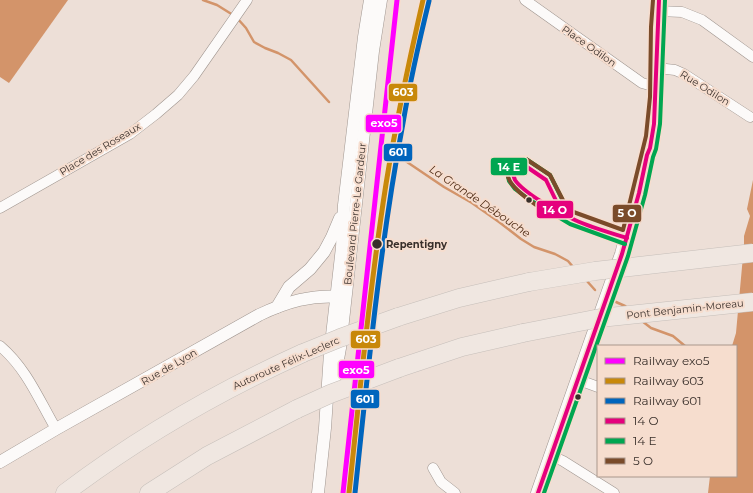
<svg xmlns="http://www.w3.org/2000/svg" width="753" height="493" viewBox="0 0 753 493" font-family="Montserrat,sans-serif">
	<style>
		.water { fill: #d3946a }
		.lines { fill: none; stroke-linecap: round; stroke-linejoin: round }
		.stream { stroke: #d3946a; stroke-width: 2.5 }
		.minor-casing { stroke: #9f958f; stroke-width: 11 }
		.tertiary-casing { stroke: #9f958f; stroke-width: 13 }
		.secondary-casing { stroke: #9f958f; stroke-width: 15 }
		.motorway-casing { stroke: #c6bfba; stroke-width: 19 }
		.minor { stroke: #fcfaf9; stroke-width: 10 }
		.tertiary { stroke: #fcfaf9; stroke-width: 12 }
		.secondary { stroke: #fcfaf9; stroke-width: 14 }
		.motorway { stroke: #f0e7e1; stroke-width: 18 }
		.motorway-bridge-casing { stroke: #c6bfba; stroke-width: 19; stroke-linecap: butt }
		.motorway-bridge { stroke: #f0e7e1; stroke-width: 18 }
		.bus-1-casing { stroke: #f6ddce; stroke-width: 7 }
		.bus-2-casing { stroke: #f6ddce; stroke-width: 7 }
		.bus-3-casing { stroke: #f6ddce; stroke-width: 7 }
		.bus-1 { stroke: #e5007d; stroke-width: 4 }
		.bus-2 { stroke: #00a651; stroke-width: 4 }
		.bus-3 { stroke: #7a4b2a; stroke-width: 4 }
		.rail-1-casing { stroke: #f6ddce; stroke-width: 8 }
		.rail-2-casing { stroke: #f6ddce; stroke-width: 8 }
		.rail-3-casing { stroke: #f6ddce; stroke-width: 8 }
		.rail-1 { stroke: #f0f; stroke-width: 5 }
		.rail-2 { stroke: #c8880a; stroke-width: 5 }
		.rail-3 { stroke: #0065bd; stroke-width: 5 }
		.bus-dot { fill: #392f2a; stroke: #f6ddce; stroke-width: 1.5 }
		.labels { text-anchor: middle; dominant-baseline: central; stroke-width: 4; stroke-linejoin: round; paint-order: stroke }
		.street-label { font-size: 10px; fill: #392f2a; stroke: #f6ddce }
		.stop-label { font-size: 10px; font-weight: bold; fill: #392f2a; stroke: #f6ddce; text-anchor: start }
		.water-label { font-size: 11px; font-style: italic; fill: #4e2b14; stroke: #f6ddce }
		.line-badge { stroke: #f6ddce; stroke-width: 1.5 }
		.badge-label { font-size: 11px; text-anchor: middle; font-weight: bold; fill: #fff }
	</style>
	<rect width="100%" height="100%" fill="#eddfd7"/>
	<g class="water">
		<path d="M0,0H68L9,83L0,77Z"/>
		<path d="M753,180V493H708L710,476H736V346H732L736,333L744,245V236L750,216L747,209Z"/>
	</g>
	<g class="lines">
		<g class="stream">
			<path d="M203,0L217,5L233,15"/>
			<path d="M237,18L246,28L254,42L265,48L278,53L291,60L329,102"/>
			<path d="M394,152L404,160L444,187L472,203L499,222L521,239L534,247L555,254L568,261L574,268"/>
			<path d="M586,280L595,290"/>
			<path d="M616,302L625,306L628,308"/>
			<path d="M642,321L651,328L673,336L685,346"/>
		</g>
		<defs>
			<g id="minor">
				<path d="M525,0L642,83L656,87"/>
				<path d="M658,11L682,12L702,20L753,57"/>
				<path d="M657,68L675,70L684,74L750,117"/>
				<path d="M0,208L130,134L156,114L178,95L194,76L247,0"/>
				<path d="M0,346C27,369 39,400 56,429"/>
				<path d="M579,380L598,387"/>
				<path d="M552,456L563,461L614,493"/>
				<path d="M433,468L441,482L455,493"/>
			</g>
			<g id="tertiary">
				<path d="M277,307L289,287L310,269L324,252L332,237L340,218"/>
				<path d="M334,382L340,348L373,51L381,0"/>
				<path d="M0,462L56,429L259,315C286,302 312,294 343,297"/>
				<path d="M318,493L325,428L330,353L342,247L344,205L364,37L370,0"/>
			</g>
			<path id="secondary" d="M538,493L622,254L639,193L647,155L650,148L654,124L656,97L657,27L659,0"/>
			<g id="motorway">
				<path d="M398,317L459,298L529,282"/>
				<path d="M399,368L462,347L523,333"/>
				<path d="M65,493C139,437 219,391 303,353"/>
				<path d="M149,493L207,456L297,409"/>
			</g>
		</defs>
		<use href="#minor" class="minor-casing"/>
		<use href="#tertiary" class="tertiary-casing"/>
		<use href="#secondary" class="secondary-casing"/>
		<use href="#motorway" class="motorway-casing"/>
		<use href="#minor" class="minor"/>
		<use href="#tertiary" class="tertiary"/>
		<use href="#secondary" class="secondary"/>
		<use href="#motorway" class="motorway"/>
		<defs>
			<g id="motorway-bridge">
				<path d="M529,282L595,271L753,253"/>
				<path d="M523,333L600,318L753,302"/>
				<path d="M303,353L340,338L398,317"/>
				<path d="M297,409L330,394L399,368"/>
			</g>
		</defs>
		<use href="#motorway-bridge" class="motorway-bridge-casing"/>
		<use href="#motorway-bridge" class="motorway-bridge"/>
		<defs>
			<g id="bus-1">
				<path d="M562,213L546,180L524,165H516C513,170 512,174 515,180C523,192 557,212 571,218C588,227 609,232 627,238"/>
				<path d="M538,493L622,254L639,193L647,155L650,148L654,124L659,0"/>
			</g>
			<g id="bus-2">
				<path d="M567,209L550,175L526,159H515L511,161L507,172L509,181L515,189L530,200L570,224L625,244"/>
				<path d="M544,493L628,256L645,195L653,157L656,149L660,124L665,0"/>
			</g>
			<path id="bus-3" d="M536,205C524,196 495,178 513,160L526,159L550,175L568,210L623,230L646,136L650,97L651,27L653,0"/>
		</defs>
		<use href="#bus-1" class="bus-1-casing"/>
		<use href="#bus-2" class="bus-2-casing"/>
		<use href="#bus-3" class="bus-3-casing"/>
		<use href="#bus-1" class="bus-1"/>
		<use href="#bus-2" class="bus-2"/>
		<use href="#bus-3" class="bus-3"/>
		<defs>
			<path id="rail-1" d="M343,493L397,0"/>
			<path id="rail-2" d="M349,493C360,390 370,286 386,184C396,122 409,61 423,0"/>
			<path id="rail-3" d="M355,493C368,369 380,245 403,123C410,82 419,42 429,1"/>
		</defs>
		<use href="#rail-1" class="rail-1-casing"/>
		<use href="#rail-2" class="rail-2-casing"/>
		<use href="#rail-3" class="rail-3-casing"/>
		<use href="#rail-1" class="rail-1"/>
		<use href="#rail-2" class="rail-2"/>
		<use href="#rail-3" class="rail-3"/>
	</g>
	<g class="bus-dot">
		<circle cx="529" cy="200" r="3.5"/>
		<circle cx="377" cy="244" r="5.5"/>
		<circle cx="578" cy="397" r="3.5"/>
	</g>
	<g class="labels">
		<g class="street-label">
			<text transform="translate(589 46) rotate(35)">Place Odilon</text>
			<text transform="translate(705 88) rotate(32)">Rue Odilon</text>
			<text transform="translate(100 149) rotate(-31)">Place des Roseaux</text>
			<text transform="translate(355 214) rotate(-84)">Boulevard Pierre-Le Gardeur</text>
			<text transform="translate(685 309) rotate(-6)">Pont Benjamin-Moreau</text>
			<text transform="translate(286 363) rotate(-24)">Autoroute Félix-Leclerc</text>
			<text transform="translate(169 367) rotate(-30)">Rue de Lyon</text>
		</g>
		<g class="stop-label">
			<text x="386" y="244">Repentigny</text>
		</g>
		<g class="water-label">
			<text transform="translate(480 201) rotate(34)">La Grande Débouche</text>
		</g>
	</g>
	<g class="line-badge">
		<rect x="388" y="83" width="30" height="19" rx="4" fill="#c8880a"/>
		<rect x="365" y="114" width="37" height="19" rx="4" fill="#f0f"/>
		<rect x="383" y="143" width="30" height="19" rx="4" fill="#0065bd"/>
		<rect x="490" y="157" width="38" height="19" rx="4" fill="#00a651"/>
		<rect x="536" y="200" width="38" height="19" rx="4" fill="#e5007d"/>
		<rect x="612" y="204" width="30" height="19" rx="4" fill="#7a4b2a"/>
		<rect x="350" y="330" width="31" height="19" rx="4" fill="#c8880a"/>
		<rect x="338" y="360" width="37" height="19" rx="4" fill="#f0f"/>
		<rect x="350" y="389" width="30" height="20" rx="4" fill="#0065bd"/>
	</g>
	<g class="badge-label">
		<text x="403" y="96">603</text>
		<text x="384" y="127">exo5</text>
		<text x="398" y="156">601</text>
		<text x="509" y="171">14 E</text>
		<text x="555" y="214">14 O</text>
		<text x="627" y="217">5 O</text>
		<text x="366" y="343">603</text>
		<text x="356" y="374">exo5</text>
		<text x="365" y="403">601</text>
	</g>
	<rect x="597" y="345" width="140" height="132" fill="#f6ddce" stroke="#aa978c"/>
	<rect x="605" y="358" width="20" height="6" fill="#ff00ff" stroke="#aa978c"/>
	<text x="633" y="365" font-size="12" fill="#392f2a">Railway exo5</text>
	<rect x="605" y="378" width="20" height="6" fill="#c8880a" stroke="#aa978c"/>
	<text x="633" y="385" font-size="12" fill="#392f2a">Railway 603</text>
	<rect x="605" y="398" width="20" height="6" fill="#0065bd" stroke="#aa978c"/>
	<text x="633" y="405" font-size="12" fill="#392f2a">Railway 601</text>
	<rect x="605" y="418" width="20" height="6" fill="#e5007d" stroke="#aa978c"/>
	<text x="633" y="425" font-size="12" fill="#392f2a">14 O</text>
	<rect x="605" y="438" width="20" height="6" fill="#00a651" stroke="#aa978c"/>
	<text x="633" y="445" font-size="12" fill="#392f2a">14 E</text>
	<rect x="605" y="458" width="20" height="6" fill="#7a4b2a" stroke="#aa978c"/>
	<text x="633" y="465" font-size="12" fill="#392f2a">5 O</text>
</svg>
